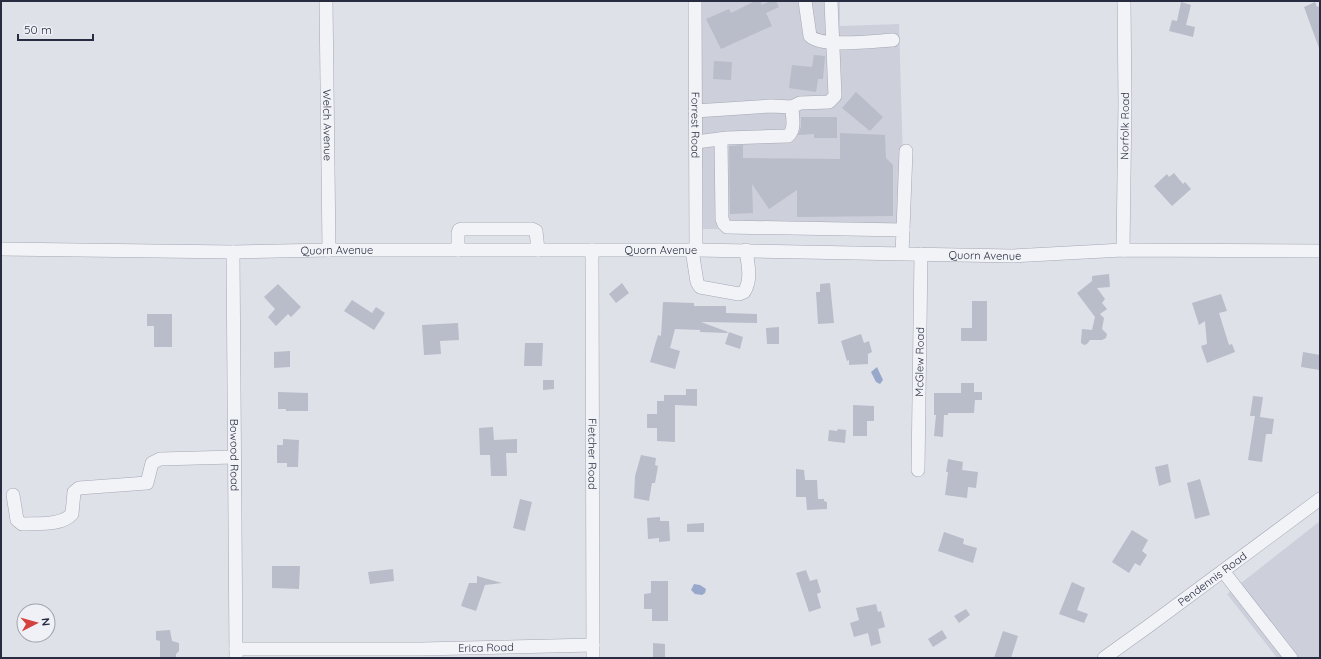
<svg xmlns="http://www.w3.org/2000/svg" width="1321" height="659" viewBox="0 0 1321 659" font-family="Quicksand,sans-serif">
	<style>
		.built { fill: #cdd0db }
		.water { fill: #98a8cb }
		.building { fill: #b9bcc9 }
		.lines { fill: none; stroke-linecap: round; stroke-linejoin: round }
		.minor-casing { stroke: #a4a7b3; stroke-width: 14 }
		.minor { stroke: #f2f3f7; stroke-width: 13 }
		.labels { text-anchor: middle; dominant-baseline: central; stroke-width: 3; stroke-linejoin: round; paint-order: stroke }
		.street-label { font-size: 11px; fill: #272c41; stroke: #eff1f7 }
	</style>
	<rect width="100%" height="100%" fill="#dfe1e9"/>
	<g class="built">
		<path d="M700,1H840V26L899,24L905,229H700Z"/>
		<path d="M1320,521V658H1277L1227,594Z"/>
	</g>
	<g class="water">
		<path d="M877,367L883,380L880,384L876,382L871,372Z"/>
		<path d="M694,584L700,585L706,589L705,593L702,595L695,594L691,590Z"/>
	</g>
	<g class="building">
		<path d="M755,1H760L762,5L770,1H776L779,7L766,13L772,26L721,49L706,19L729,9L731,13Z"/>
		<path d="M1181,2L1191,5L1186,25L1195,27L1193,37L1169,31L1172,20L1177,21Z"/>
		<path d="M1315,2L1317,7L1320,6L1319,48L1304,7Z"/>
		<path d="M814,55L825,56L823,79H818L816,92L789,88L792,65L812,67Z"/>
		<path d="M714,61L732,62L731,80L713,79Z"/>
		<path d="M856,92L883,117L870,131L842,108Z"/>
		<path d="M801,117H837V138H814V134L798,135L801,127Z"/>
		<path d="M840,133L885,135L886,158L893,165V216L797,217V190L769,209L752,184L753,213L730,214L729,146L743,145V158L840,159Z"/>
		<path d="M1174,173L1183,184L1185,182L1191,189L1172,206L1154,186L1167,174L1169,177Z"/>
		<path d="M1109,274L1110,287L1097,288L1105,299L1102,303L1107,309L1100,314L1104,318L1102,329L1107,334L1106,338L1102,340H1090L1087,344L1084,345L1081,343V340L1082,329L1092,330L1095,317L1077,293L1092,281V276Z"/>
		<path d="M622,283L629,293L616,303L609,294Z"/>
		<path d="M830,283L834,323L818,324L816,292H820V284Z"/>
		<path d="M278,284L301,307L291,317L288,314L276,326L268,317L275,309L264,297Z"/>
		<path d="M1221,294L1227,311L1219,313L1229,345L1232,344L1235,352L1207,363L1201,346L1207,344L1205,321L1199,325L1192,303Z"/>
		<path d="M352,300L372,313L376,307L385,313L374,330L344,311Z"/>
		<path d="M972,301H987V341H961V328H972Z"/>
		<path d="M663,302L694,303V306H726V313L757,314V323L701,322L728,332L727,333L700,332V330L675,329L670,348L680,351L675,369L650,362L658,335L661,336Z"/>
		<path d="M147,314H172V347H154V326H147Z"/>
		<path d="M458,323L459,340L440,341L441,354L424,355L422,325Z"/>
		<path d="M779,327V344H767L766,328Z"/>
		<path d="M729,332L743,337L740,349L725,344Z"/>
		<path d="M861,334L864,343L869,341L872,352L868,354V364L849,365V360L847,361L841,341Z"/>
		<path d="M525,343H543L542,366H524Z"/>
		<path d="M290,351V367L274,368V352Z"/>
		<path d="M1303,352L1320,355V370L1301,367Z"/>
		<path d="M543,380H554V389L543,390Z"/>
		<path d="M961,383H974V392H982V400H975L974,413H948V415H944L943,437L934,436L936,415H934V393H961Z"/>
		<path d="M686,389H697V406L675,405V442L657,441V428H647V414H657V401H664V395H686Z"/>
		<path d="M278,392L308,393V411H286V409H278Z"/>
		<path d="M1253,396L1263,397L1260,417L1274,419L1272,434H1266L1262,462L1248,460L1255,416H1250Z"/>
		<path d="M853,405L874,406V421H867V436H853Z"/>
		<path d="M493,427L494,440L517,439V453H506L507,476H491L490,455H480L479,428Z"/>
		<path d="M838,429L846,430L845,443L828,441L829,430L837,431Z"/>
		<path d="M283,439L299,440L298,467H287V463H277V445H283Z"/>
		<path d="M641,455L656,458L655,465L658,466L655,483H652L649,501L634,498L635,476Z"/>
		<path d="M948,459L963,462L962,470L978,472L976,488L968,487L967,498L945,495L948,472H946Z"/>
		<path d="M1168,464L1171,482L1159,486L1155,467Z"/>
		<path d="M796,469L804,470L805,480H817L818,499H824V501L827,502V509L807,510L806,497H796Z"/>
		<path d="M1200,479L1210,515L1195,519L1187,483Z"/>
		<path d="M520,499L532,502L525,531L513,528Z"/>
		<path d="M660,517V521H669L670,541L659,542V538L648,539L647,518Z"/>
		<path d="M704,523V532H687V524Z"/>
		<path d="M1132,530L1148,540L1142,551L1147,555L1140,566L1135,563L1129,573L1112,562Z"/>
		<path d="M944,532L964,539L963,544L977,548L973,563L938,551Z"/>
		<path d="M272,566H300L299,589L272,588Z"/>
		<path d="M393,569L394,581L370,584L368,572Z"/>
		<path d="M806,570L810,581L817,579L821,592L817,594L821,608L809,612L796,573Z"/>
		<path d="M477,576L502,583L485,585L476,611L461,606L469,583H477Z"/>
		<path d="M651,581H668V621H652V609H644V594L651,593Z"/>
		<path d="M1072,582L1085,588L1077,610L1088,614L1084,623L1059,614Z"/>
		<path d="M876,604L878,612L881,611L885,627L878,629L881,643L871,646L868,633L854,637L850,623L859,620L856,608Z"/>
		<path d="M966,609L970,615L959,623L954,616Z"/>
		<path d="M170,630L172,641L179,643V651L176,654V658H160V641L156,640V631Z"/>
		<path d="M942,630L947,638L933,647L928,639Z"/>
		<path d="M1003,631L1018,636L1011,658H994Z"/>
		<path d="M653,643L665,644V658H653Z"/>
	</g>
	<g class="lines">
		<defs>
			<g id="minor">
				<path id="s1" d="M326,1L329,250"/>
				<path id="s2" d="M695,1L696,250"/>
				<path d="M805,1L810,36C822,48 875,41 893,40"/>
				<path d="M695,111L771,106L792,107"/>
				<path d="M721,139L722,219L724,224L727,227L903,230L902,253"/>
				<path d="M696,142L727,138L788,136C796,129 792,117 792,107L800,103L829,102L835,96L831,1"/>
				<path d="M903,230L906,151"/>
				<path id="s3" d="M1,249L233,252L329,250H696L1012,256L1123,250L1320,251"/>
				<path d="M458,250V233L459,230L462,229H532L536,231L538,250"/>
				<path id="s4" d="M592,250L593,658"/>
				<path d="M692,250L697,282L700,287L739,294L744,292C752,280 748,265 746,250"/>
				<path id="s5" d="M1123,250L1125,102L1124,1"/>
				<path id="s6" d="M233,252L236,658"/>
				<path id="s7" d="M918,470L921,254"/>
				<path d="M13,495L17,520L22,524C38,523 61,526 72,514L74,492L79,488L147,483L152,463L160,459L234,457"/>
				<path d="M1223,571L1291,658"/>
				<path id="s8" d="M236,649H421L593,645"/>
				<path id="s9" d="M1104,658L1150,625L1320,499"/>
			</g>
		</defs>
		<use href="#minor" class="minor-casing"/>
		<use href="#minor" class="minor"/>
	</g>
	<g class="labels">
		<g class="street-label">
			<text stroke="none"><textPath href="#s1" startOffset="124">Welch Avenue</textPath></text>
			<text stroke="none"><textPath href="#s2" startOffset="124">Forrest Road</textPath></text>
			<text stroke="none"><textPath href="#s5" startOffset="124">Norfolk Road</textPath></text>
			<text stroke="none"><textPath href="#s3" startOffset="336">Quorn Avenue</textPath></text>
			<text stroke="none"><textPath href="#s3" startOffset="660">Quorn Avenue</textPath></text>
			<text stroke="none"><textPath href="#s3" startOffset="984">Quorn Avenue</textPath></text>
			<text stroke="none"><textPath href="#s7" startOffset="108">McGlew Road</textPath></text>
			<text stroke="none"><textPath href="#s4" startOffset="204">Fletcher Road</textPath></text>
			<text stroke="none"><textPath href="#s6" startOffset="203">Bowood Road</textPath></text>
			<text stroke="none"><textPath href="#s9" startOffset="134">Pendennis Road</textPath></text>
			<text stroke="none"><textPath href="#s8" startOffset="250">Erica Road</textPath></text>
		</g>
	</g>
	<rect width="1321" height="659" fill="none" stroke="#272c41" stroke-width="4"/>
	<g transform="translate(36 623) rotate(84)"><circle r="19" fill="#eff1f7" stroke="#9fa2ae"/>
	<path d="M0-3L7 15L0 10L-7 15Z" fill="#d4413e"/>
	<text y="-6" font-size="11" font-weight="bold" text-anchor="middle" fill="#272c41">N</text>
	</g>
	<path d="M18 34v6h75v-6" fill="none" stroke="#272c41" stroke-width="2"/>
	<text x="24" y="34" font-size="12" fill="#272c41" stroke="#eff1f7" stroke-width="3" paint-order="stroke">50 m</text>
</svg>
